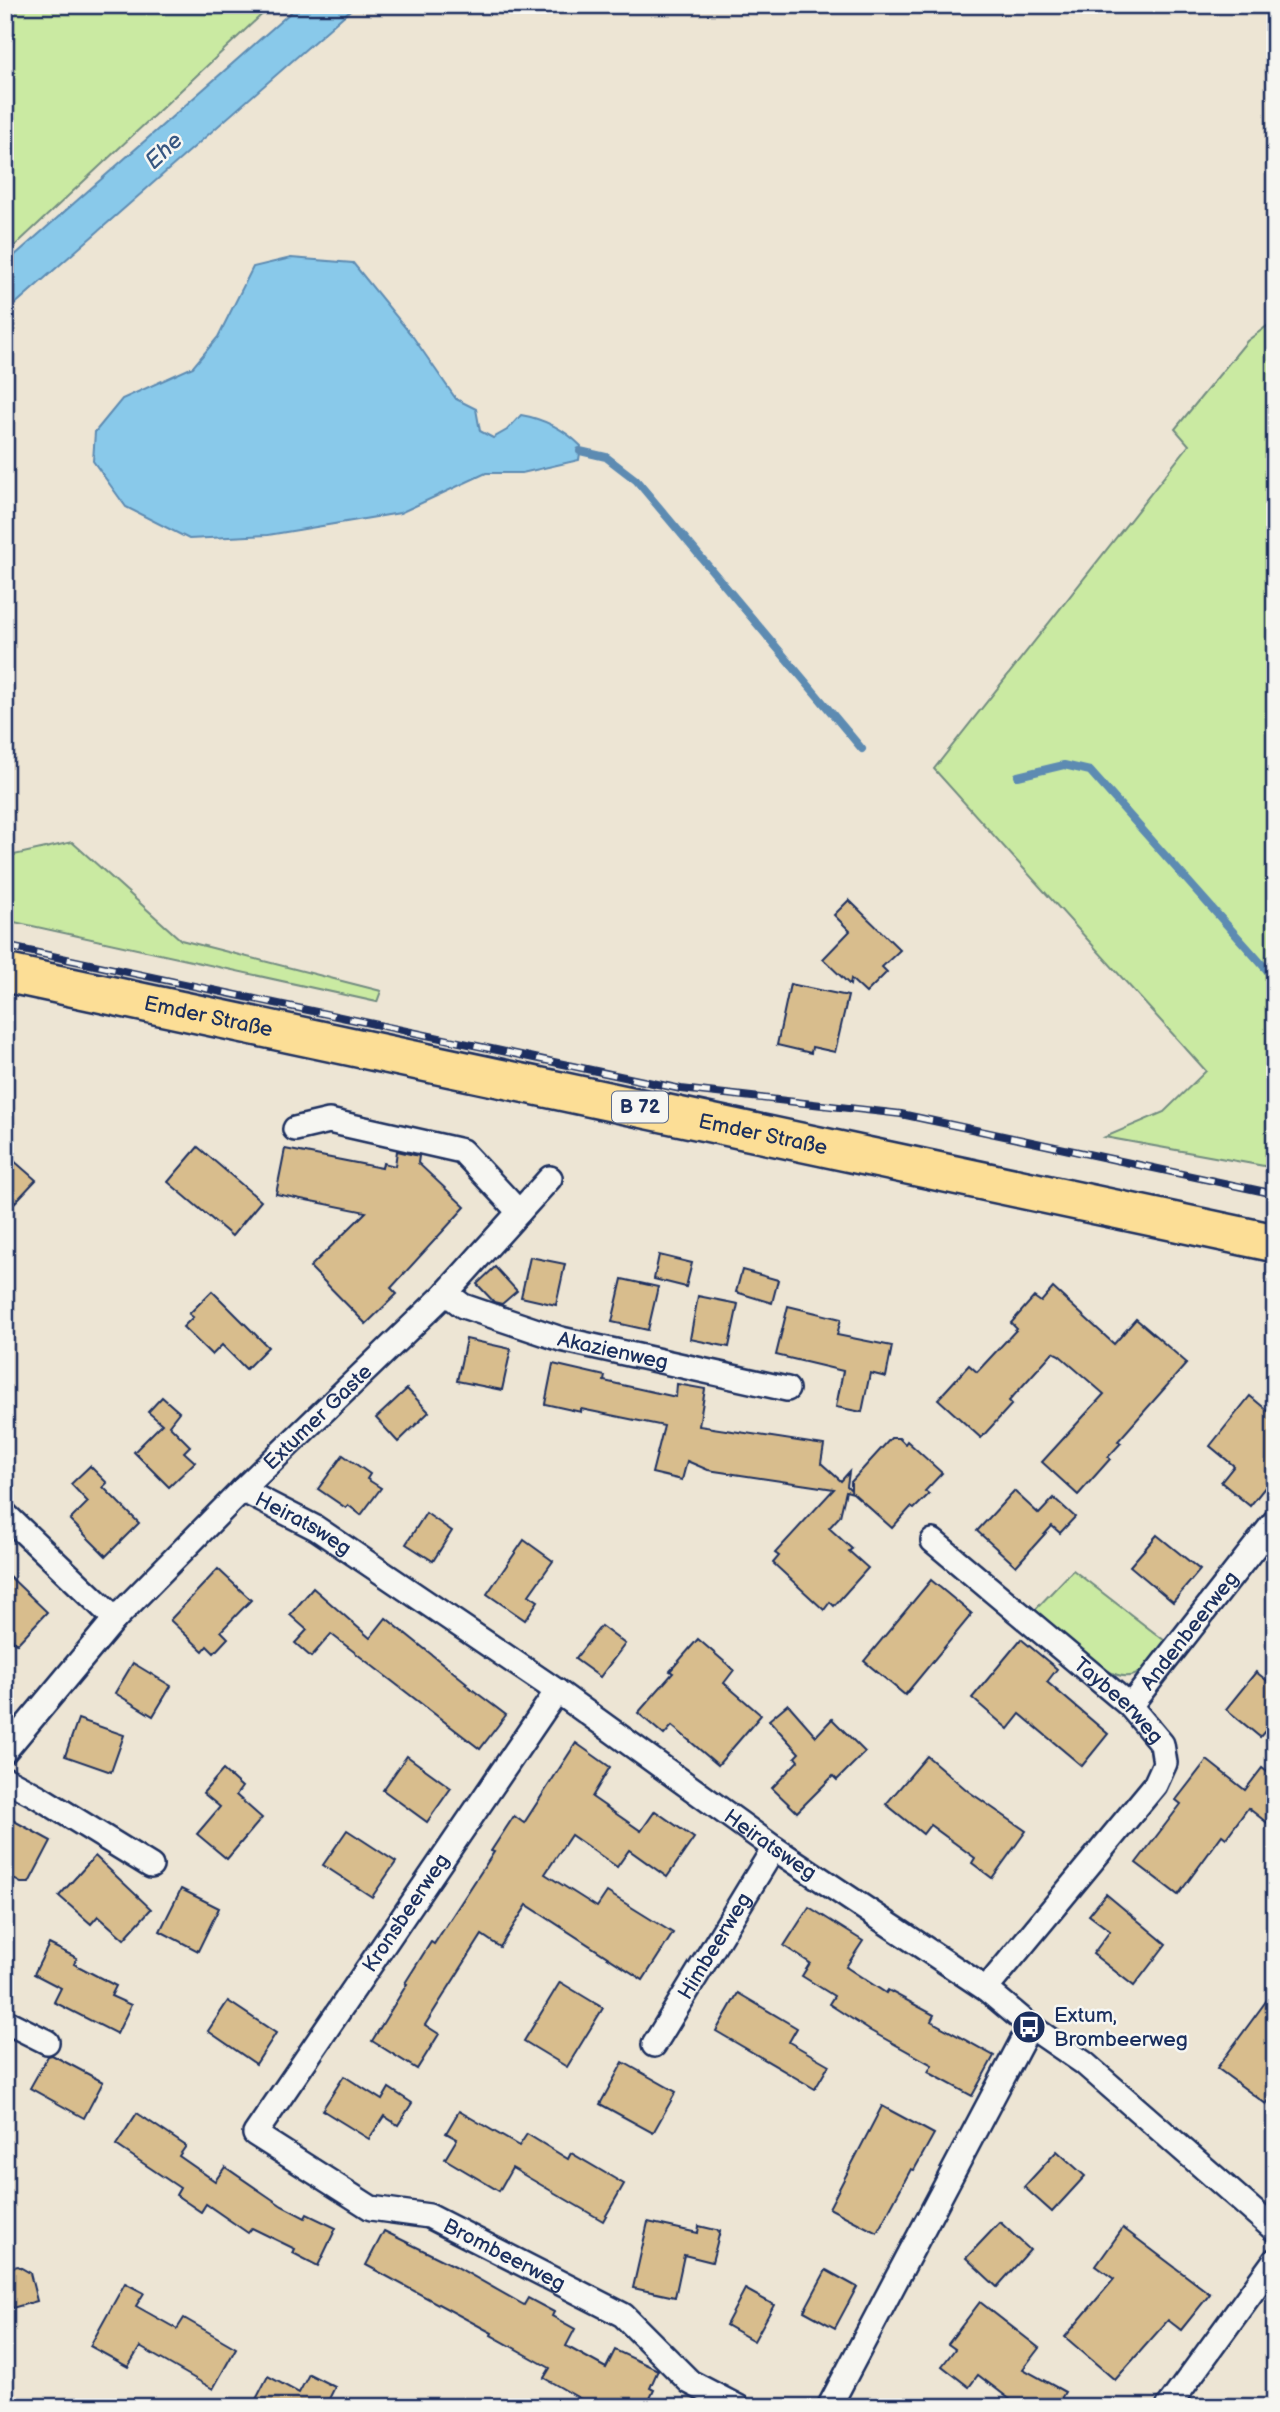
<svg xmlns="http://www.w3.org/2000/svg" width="1280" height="2412" viewBox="0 0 1280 2412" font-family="'Balsamiq Sans',sans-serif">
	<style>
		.green { fill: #caeaa2; stroke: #728c80; stroke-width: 2 }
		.water { fill: #89c9ea; stroke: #5d8bb2; stroke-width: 2 }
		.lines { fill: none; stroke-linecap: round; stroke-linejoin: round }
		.stream { stroke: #5d8bb2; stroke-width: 8 }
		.building { fill: #d8bd8d; stroke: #1b2f5e; stroke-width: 2 }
		.street-casing { stroke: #1b2f5e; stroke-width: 28 }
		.primary-casing { stroke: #1b2f5e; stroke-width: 42 }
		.street { stroke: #f6f6f2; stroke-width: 23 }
		.primary { stroke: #fcde96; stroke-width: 37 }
		.rail-casing { stroke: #1b2f5e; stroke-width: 8 }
		.rail { stroke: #f6f6f2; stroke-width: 5; stroke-dasharray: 16; stroke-linecap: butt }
		.labels { text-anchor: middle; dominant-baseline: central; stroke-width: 5; stroke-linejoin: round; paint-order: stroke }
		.shield { fill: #f6f6f2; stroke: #5d6b8a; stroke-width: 2 }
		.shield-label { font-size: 19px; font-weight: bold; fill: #1b2f5e }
		.street-label { font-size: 21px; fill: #1b2f5e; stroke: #f6f6f2 }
		.poi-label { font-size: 21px; fill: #1b2f5e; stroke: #f6f6f2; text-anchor: start }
		.water-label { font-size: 23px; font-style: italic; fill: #365681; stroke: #f6f6f2 }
	</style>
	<rect width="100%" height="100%" fill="#ede5d4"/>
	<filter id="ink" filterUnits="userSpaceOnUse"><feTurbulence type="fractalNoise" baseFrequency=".0143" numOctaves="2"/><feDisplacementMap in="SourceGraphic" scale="14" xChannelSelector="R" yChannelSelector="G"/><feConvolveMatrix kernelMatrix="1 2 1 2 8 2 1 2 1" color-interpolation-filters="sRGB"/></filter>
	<g filter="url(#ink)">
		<g class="green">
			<path d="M5,5H272L5,255Z"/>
			<path d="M1275,320V1168L1105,1137L1164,1112L1206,1071L934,769L1189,445L1175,429L1247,341Z"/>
			<path d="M72,842L181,940L381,991L377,1002L5,920V857Z"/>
			<path d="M1073,1570L1165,1641C1147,1665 1139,1688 1106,1670L1035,1610Z"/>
		</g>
		<g class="water">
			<path d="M299,5H356L5,313V264Z"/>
			<path d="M291,258L353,263L413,337L456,399L476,409L480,431L493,438L507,430L521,415C544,419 564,429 581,446L579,460L522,473H486L400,513L268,535L189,539L126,507L93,461L95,432L122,399L193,367L218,337L253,267Z"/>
		</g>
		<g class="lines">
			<g class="stream">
				<path d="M580,451L606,457L636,480L862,749"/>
				<path d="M1018,776L1064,765L1090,771L1275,979"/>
			</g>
		</g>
		<g class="building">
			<path d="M849,900L900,950L882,967L887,972L866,993L851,979L850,985L823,959L850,931L834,915Z"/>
			<path d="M790,984L848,996L835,1052L812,1047L811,1053L777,1045Z"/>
			<path d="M198,1147L261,1201L232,1236L168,1182Z"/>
			<path d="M285,1149L382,1168L383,1163L395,1166L397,1151L419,1156L418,1163L465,1207L391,1288L397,1294L366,1324L310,1267L366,1212L276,1194Z"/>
			<path d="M5,1153L36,1180L5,1213Z"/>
			<path d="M659,1255L692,1263L686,1287L654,1279Z"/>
			<path d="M530,1257L565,1264L556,1305L521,1297Z"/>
			<path d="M495,1267L517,1291L502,1304L494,1302L477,1284Z"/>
			<path d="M742,1270L778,1280L772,1303L736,1292Z"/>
			<path d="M622,1279L658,1287L648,1330L612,1322Z"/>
			<path d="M1053,1288L1114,1344L1136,1319L1187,1363L1118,1441L1121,1443L1108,1457L1110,1459L1078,1495L1042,1462L1104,1394L1059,1355L1053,1352L1009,1401L1012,1404L981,1438L938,1399L969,1365L977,1372L1017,1329L1011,1323L1034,1297L1041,1302Z"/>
			<path d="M212,1291L268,1347L246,1369L222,1345L212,1355L183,1327L193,1317L189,1314Z"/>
			<path d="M698,1296L738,1304L729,1347L690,1339Z"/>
			<path d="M788,1306L841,1319L837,1335L892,1346L886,1377L870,1373L862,1412L836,1407L843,1371L776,1355Z"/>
			<path d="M466,1339L511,1349L502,1390L457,1381Z"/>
			<path d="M553,1364L605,1376L604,1381L676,1397L677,1384L705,1389L699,1426L824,1445L821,1463L841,1481L849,1472L847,1486L851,1490V1482L891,1438H899L905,1444L907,1441L942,1473L925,1491L929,1494L914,1509L911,1507L892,1528L853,1493L846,1491L840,1516L829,1528L852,1549L849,1551L868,1568L834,1606L830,1602L824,1610L773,1563L779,1556L775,1553L834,1489L708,1470L687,1461L682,1480L652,1473L664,1426L581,1409V1412L545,1404Z"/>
			<path d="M407,1389L429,1412L398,1442L376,1418Z"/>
			<path d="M1250,1396L1275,1417V1475L1250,1506L1221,1482L1234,1466L1210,1446Z"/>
			<path d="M162,1397L179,1412L169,1425L190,1446L184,1452L195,1462L169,1487L134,1452L162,1424L148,1412Z"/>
			<path d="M343,1455L370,1474L367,1479L381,1488L361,1515L348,1505L346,1508L318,1489Z"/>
			<path d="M90,1466L107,1483L103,1487L139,1523L106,1556L70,1520L88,1502L71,1484Z"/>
			<path d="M1014,1491L1039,1514L1054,1498L1075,1517L1060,1533L1052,1526L1016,1566L977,1531Z"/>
			<path d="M426,1513L452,1531L433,1561L406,1544Z"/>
			<path d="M1157,1535L1200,1570L1173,1602L1130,1566Z"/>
			<path d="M524,1540L553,1561L529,1595L538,1601L525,1620L487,1594Z"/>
			<path d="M218,1569L251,1600L221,1631L228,1638L214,1653L207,1646L203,1651L170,1620Z"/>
			<path d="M5,1572L47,1612L17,1644L5,1633Z"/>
			<path d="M931,1580L972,1614L905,1695L864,1661Z"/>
			<path d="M313,1588L370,1638L386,1618L467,1683L465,1684L506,1715L480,1749L331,1634L311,1657L295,1643L307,1630L290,1615Z"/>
			<path d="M601,1626L625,1644L600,1677L575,1659Z"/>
			<path d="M698,1639L734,1670L724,1683L761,1715L718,1765L672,1726L664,1735L638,1713L673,1673L670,1671Z"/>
			<path d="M1021,1639L1057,1669L1047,1682L1108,1734L1082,1766L1020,1714L1008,1729L972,1698Z"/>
			<path d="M133,1663L171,1686L153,1716L115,1693Z"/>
			<path d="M1256,1672L1275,1687V1719L1260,1737L1226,1709Z"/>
			<path d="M788,1704L816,1736L832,1719L865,1752L837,1780L833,1776L797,1812L772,1788L798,1761L795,1757L799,1753L769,1720Z"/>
			<path d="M78,1719L124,1735L111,1772L65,1756Z"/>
			<path d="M576,1743L610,1767L592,1797L641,1831L655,1811L694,1838L667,1877L629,1850L617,1867L571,1835L545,1874L597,1907L607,1892L673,1933L643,1980L527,1905L500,1947L482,1935L425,2025L439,2034L417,2069L372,2041L407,1984L405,1983L431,1942L434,1944L494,1852L491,1851L514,1816L524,1823Z"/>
			<path d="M407,1756L451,1788L427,1822L383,1790Z"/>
			<path d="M927,1756L968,1791L1026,1831L992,1878L972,1863L975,1858L930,1825L923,1834L886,1804Z"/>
			<path d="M1207,1760L1245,1790L1262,1768L1275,1778V1829L1248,1808L1226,1838L1222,1835L1178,1895L1136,1863L1181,1804L1176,1800Z"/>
			<path d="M223,1770L242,1787L236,1795L262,1818L227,1859L197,1834L220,1807L203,1793Z"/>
			<path d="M5,1816L51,1841L29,1883H21L5,1874Z"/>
			<path d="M347,1830L396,1862L372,1897L323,1865Z"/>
			<path d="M95,1856L151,1909L124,1939L98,1916L91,1924L59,1896Z"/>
			<path d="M181,1889L219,1908L198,1951L160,1931Z"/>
			<path d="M1106,1894L1166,1944L1134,1986L1093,1954L1110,1931L1089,1915Z"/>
			<path d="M809,1907L863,1941L846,1967L886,1993L888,1990L934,2015L931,2021L994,2056L972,2096L928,2072L932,2065L869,2030L829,2004L834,1996L802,1976L810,1963L784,1946Z"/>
			<path d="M49,1944L77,1958L74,1964L116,1986L111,1996L131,2005L117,2034L54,2002L61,1988L34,1974Z"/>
			<path d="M560,1982L603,2008L567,2067L524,2041Z"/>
			<path d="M1275,1989V2092L1266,2104L1217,2068Z"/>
			<path d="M738,1993L797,2028L789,2042L829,2065L815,2089L716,2031Z"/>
			<path d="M228,2001L276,2033L256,2064L208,2031Z"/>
			<path d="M52,2055L103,2082L84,2118L30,2088L48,2056Z"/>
			<path d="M623,2062L676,2092L653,2133L600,2104Z"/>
			<path d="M344,2076L382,2100L389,2088L412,2103L398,2125L384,2116L369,2139L322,2110Z"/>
			<path d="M882,2106L934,2134L914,2170L911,2169L877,2233L829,2208Z"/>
			<path d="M459,2111L519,2146L527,2134L568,2159L571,2153L624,2184L603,2221L512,2168L499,2191L445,2159L457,2139L446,2133Z"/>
			<path d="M137,2113L186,2146L179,2156L215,2181L225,2167L282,2206L305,2218L307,2214L336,2228L318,2266L293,2253L295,2249L252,2228L248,2233L206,2204L201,2212L176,2195L180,2188L116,2145Z"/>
			<path d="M1057,2151L1085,2176L1052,2212L1024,2187Z"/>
			<path d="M648,2222L698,2233L699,2226L720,2231L712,2262L684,2255L675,2297L633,2288Z"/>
			<path d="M1000,2222L1030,2250L997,2287L966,2258Z"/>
			<path d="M1123,2228L1210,2294L1181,2330L1168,2320L1115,2380L1065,2337L1114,2279L1096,2266Z"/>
			<path d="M384,2231L455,2266L524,2305L528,2298L554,2312L552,2316L575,2329L566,2346L606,2368L615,2350L658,2370L650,2388L654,2390L646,2407H595L544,2378L550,2368L491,2335L492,2333L366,2265Z"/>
			<path d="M18,2266L30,2273L37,2301L5,2310V2269Z"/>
			<path d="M826,2270L857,2287L835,2328L804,2311Z"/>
			<path d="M125,2283L144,2293L136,2306L177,2329L184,2318L236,2348L213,2389L140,2347L128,2367L90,2346Z"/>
			<path d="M745,2289L774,2305L754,2341L726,2325Z"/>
			<path d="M980,2302L1039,2348L1023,2369L1065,2392L1056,2407H1020L978,2375L969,2387L942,2366L955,2349L948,2344Z"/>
			<path d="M309,2374L335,2387L325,2407H252L268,2376L299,2393Z"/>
		</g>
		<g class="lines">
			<defs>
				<g id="street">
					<path d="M295,1129L329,1121L462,1151L519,1212"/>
					<path id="s1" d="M446,1293L463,1306L561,1339L787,1389"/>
					<path id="s2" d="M242,1490L316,1528L557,1691L774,1848L986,1989L1030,2026L1084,2063L1275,2230"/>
					<path d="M5,1514L115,1619"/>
					<path id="s3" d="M933,1541L1130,1706L1162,1744L1165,1763L1155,1785L986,1989"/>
					<path id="s4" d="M557,1691L255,2134L371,2208L429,2216L623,2315L690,2382L738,2407"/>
					<path id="s5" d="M1130,1706L1275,1521"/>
					<path id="s6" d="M5,1751L115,1619L242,1490L446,1293L550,1178"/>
					<path d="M5,1779L39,1797L151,1866"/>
					<path d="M5,2021L47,2042"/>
					<path id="s7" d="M654,2045L774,1848"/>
					<path d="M829,2407L1030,2026"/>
					<path d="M1168,2407L1275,2260"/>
				</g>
				<g id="primary">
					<path id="s8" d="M5,973L1275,1243"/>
				</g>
			</defs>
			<use href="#street" class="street-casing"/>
			<use href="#primary" class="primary-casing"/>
			<use href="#street" class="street"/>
			<use href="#primary" class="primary"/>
			<defs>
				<path id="rail" d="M5,946L681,1089L901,1114L1275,1194"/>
			</defs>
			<use href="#rail" class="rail-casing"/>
			<use href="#rail" class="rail"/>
		</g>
	</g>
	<defs>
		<symbol id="bus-disc" viewBox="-11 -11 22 22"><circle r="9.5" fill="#1b2f5e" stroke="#f6f6f2"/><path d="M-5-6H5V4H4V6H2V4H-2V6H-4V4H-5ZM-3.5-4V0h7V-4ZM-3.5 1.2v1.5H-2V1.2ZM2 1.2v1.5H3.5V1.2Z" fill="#fff"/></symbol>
	</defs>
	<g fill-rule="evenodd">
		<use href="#bus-disc" x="1010" y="2008" width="38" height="38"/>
	</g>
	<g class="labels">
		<rect class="shield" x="612" y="1091.5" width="56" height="31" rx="5"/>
		<g class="shield-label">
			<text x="640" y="1107">B 72</text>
		</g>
		<g class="street-label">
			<text stroke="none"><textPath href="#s8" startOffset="208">Emder Straße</textPath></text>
			<text stroke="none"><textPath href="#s8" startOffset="775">Emder Straße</textPath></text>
			<text stroke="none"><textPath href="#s1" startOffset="178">Akazienweg</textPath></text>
			<text stroke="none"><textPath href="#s6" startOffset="458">Extumer Gaste</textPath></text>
			<text stroke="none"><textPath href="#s2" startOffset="70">Heiratsweg</textPath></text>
			<text stroke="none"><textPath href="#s5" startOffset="96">Andenbeerweg</textPath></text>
			<text stroke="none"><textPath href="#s3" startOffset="245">Taybeerweg</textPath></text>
			<text stroke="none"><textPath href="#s2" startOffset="637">Heiratsweg</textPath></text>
			<text transform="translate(406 1913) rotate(-56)">Kronsbeerweg</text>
			<text stroke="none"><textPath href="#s7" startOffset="116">Himbeerweg</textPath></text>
			<text stroke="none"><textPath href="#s4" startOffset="817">Brombeerweg</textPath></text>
		</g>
		<g class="poi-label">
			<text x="1054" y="2015">Extum,<tspan x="1054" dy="24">Brombeerweg</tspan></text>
		</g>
		<g class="water-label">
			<text transform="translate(164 151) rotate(-43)">Ehe</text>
		</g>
	</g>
	<rect width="1280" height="2412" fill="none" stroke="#f6f6f2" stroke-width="28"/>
	<rect x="14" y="14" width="1252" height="2384" fill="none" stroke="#1b2f5e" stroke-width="2.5" filter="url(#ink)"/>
</svg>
